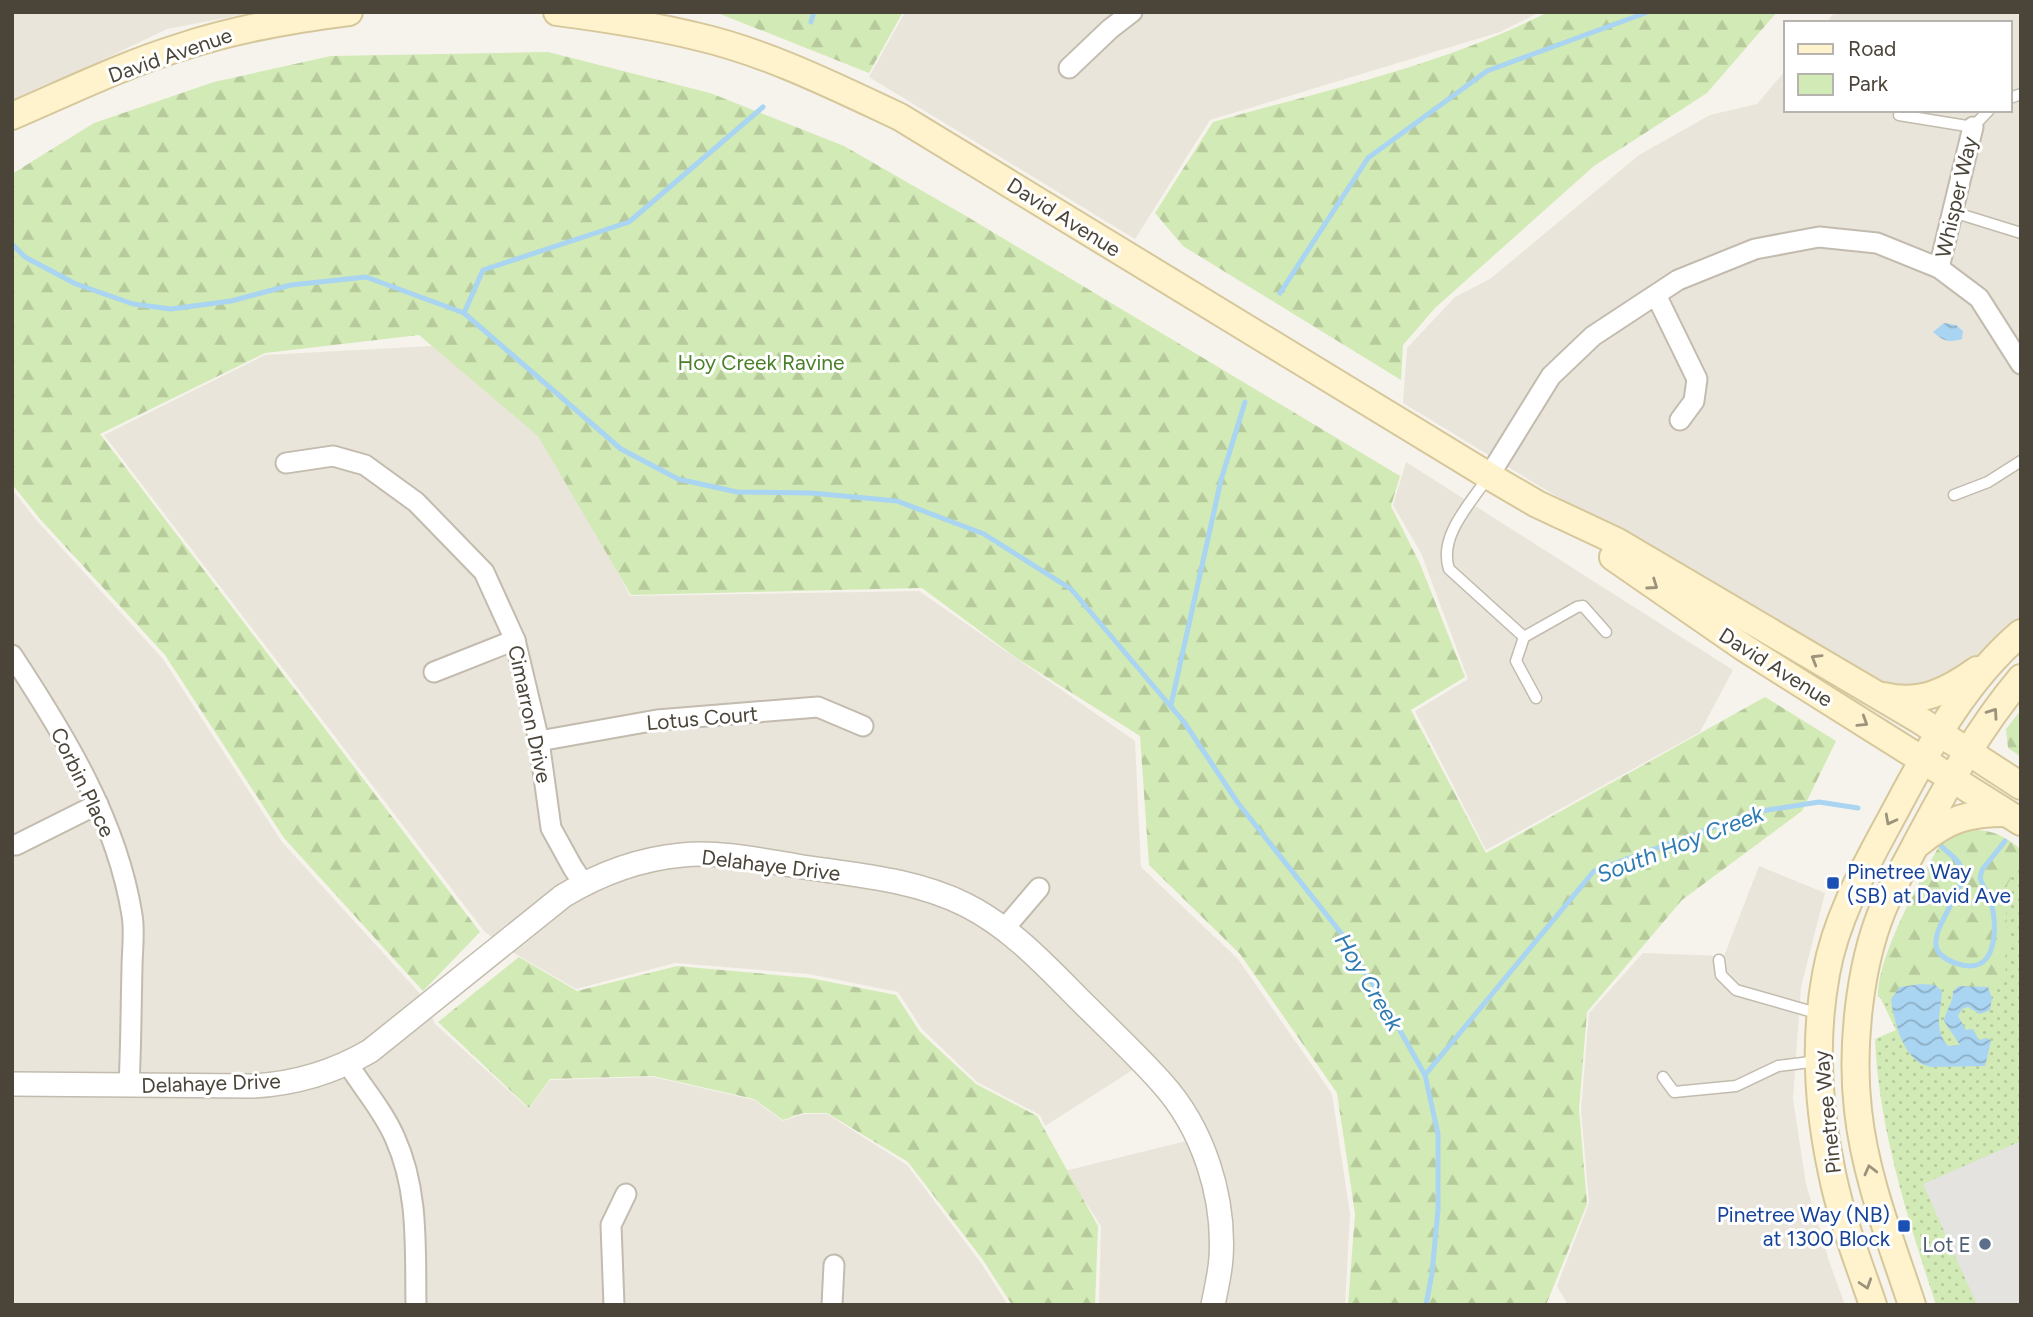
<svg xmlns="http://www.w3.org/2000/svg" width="2033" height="1317" viewBox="0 0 2033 1317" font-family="Figtree,sans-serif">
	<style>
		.residential { fill: #eae5da }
		.green { fill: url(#green-dots) }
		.forest { fill: url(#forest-firs) }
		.parking { fill: #e5e3e0 }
		.water { fill: url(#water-waves) }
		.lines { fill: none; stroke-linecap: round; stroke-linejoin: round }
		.stream { stroke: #a9d4f2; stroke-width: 5 }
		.service-casing { stroke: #c2bbae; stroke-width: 13 }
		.minor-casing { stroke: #c2bbae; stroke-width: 23 }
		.tertiary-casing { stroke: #c2bbae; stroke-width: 26 }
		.secondary-casing { stroke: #d6c79b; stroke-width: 30 }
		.service { stroke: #fff; stroke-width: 10 }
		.minor { stroke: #fff; stroke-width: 19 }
		.tertiary { stroke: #fff; stroke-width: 23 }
		.secondary { stroke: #fff3cd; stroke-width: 26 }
		.oneway { stroke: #9c937c }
		.transit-dot { fill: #1a4fb4; stroke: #fff; stroke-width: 2.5 }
		.service-dot { fill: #5c6f8a; stroke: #fff; stroke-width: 2.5 }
		.labels { text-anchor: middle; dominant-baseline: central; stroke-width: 6; stroke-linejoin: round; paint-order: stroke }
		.street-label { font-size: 21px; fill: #4b4439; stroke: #fff }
		.park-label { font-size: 21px; fill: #4a7f2a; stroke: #fff }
		.transit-label { font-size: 21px; fill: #164399; stroke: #fff; text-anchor: start }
		.service-label { font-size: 21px; fill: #4e5e75; stroke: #fff; text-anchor: end }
		.water-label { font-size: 23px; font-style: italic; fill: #2e7ab2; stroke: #fff }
	</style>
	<defs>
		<pattern id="green-dots" width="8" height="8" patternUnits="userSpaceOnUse" patternTransform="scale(1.75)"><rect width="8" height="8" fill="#d2eab5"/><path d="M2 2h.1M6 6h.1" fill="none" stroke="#b6ca9c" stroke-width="1.8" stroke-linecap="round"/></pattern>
		<pattern id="forest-firs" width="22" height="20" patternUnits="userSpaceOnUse" patternTransform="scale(1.75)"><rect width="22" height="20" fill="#d2eab5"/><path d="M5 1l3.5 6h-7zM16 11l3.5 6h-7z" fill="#b6ca9c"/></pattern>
		<pattern id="water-waves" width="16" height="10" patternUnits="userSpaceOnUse" patternTransform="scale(1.75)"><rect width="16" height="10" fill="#a9d4f2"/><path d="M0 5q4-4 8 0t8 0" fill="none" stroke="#8caec5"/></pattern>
	</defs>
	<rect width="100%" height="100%" fill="#f6f3ec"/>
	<g class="residential">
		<path d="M12,12H256L167,29L12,103Z"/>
		<path d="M905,12H1540L1500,32L1210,120L1135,239L869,77Z"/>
		<path d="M1835,12H2021V622L1986,653L1946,682L1911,692L1877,684L1541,487L1403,403L1407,348L1455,297L1490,279L1639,155L1710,115L1757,104L1786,70V110H2010V23H1826Z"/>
		<path d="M487,343L568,476L630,596L919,591L1135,741L1141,867L1238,959L1332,1094L1350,1214L1345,1305H1099L1101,1226L1065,1171L1186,1141L1165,1093L1139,1066L1045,1126L1040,1115L977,1082L922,1029L898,992L809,974L675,963L576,989L507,949L484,931L104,435L265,355Z"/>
		<path d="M1406,462L1733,670L1700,732L1486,850L1415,711L1468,679L1421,553L1393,505Z"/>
		<path d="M12,489L37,521L163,659L282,842L424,998L435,1024L529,1109L550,1080L653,1077L754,1100L783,1121L804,1114H827L907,1165L981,1263L1008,1305H12Z"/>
		<path d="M1759,866L1825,893L1801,987L1793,1099L1806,1184L1829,1261L1845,1305H1568L1557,1286L1589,1203L1581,1110L1589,1013L1643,953L1724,956Z"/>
	</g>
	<path class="green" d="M1975,830L1997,834L2021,850V1305H1936C1908,1218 1879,1131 1875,1039L1896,1030L1878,993L1899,924L1937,850L1942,843L1951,837Z"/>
	<g class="forest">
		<path d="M715,12H903L869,73Z"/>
		<path d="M1548,12H1777L1707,93L1594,166L1435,308L1403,345L1401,380L1183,246L1155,213L1213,122C1326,90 1443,65 1548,12Z"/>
		<path d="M548,52L710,93L844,146L966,216L1400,476L1391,506L1420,564L1465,677L1411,710L1486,853L1765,697L1836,741L1802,811L1682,900L1587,1012L1579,1109L1587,1204L1546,1305H1348L1355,1214L1337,1093L1240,954L1149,865L1140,736L1015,657L922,588L631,595L538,436L419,335L265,353L100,434L480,932L423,991L284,838L165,655L40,519L12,484V174L94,123L214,82L331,56Z"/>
		<path d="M2021,710V757L2008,748L2006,729Z"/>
		<path d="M1975,830C1992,830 2007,837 2020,849V867L2014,872L2006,887L2007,942L2005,982L1988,987L1909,985L1900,987L1891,999L1878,997C1877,958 1918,884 1937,850C1946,837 1960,832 1975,830Z"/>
		<path d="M519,957L577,991L677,966L810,978L896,995L920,1032L976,1084L1037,1116L1098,1226L1095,1305H1012L983,1260L908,1162L827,1113H803L783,1120L754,1099L653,1076L550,1079L529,1108L438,1022Z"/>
	</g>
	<path class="parking" d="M2021,1141V1305H1977L1923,1184Z"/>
	<g class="water">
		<path d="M1944,323L1956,325L1963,331L1962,339C1949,343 1943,341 1933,332Z"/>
		<path d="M1921,984L1935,985L1942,991C1941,1013 1933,1028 1948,1046L1960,1045L1944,1021C1946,1009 1953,1004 1953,991L1959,986L1988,987L1992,998L1990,1010L1980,1014L1968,1007L1962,1009L1958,1016L1966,1030L1973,1029L1979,1040L1987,1038L1991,1041L1985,1066L1932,1067C1904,1064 1894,1022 1891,999L1900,987Z"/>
	</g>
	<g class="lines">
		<g class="stream">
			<path d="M811,22L814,12"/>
			<path d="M12,244L25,257L76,284L133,304L171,309L231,301L291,285L366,277L464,313L621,449L678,479L737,492L811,493L897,501L984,534L1071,589L1184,722L1238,803L1341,933L1384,1002L1425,1075L1438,1134V1210L1432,1273L1426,1305"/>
			<path d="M1280,293L1368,158L1487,71L1648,12"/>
			<path d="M464,313L483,270L629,222L763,107"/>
			<path d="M1171,705L1221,480L1245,402"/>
			<path d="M1941,846C1948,853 1960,860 1962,870C1966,895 1921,936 1941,955C1949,962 1961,966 1971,966C1998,965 1997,921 1991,903C1989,894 1983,887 1980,878L1982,870L2005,841"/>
			<path d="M1425,1075L1594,871L1755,812L1819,802L1858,808"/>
		</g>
		<defs>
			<g id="service">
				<path d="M2010,98L2021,94"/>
				<path d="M1899,115L1973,127L1989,110"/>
				<path d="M1953,212L2021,233"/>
				<path d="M1488,477C1471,503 1438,536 1449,569L1524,637"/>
				<path d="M1954,495L1988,482L2021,461"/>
				<path d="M1536,698L1516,661L1524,637L1577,607L1583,606L1606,632"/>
				<path d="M1719,960L1721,975L1736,990L1820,1014"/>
				<path d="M1663,1077L1674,1092L1736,1086L1778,1066L1818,1061"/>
			</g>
			<g id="minor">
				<path d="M1069,68L1110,29L1132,12"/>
				<path d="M1939,268L1973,127"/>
				<path d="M1656,295L1697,379L1694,401L1680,420"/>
				<path d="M286,463L333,456L365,465L416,502L484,572L515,640L539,741L551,828L573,868L584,884"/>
				<path d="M1489,476L1551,376L1593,336L1678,280L1755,249L1819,237L1877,243L1939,268L1979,298L2021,364"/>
				<path d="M12,655C64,734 117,820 132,915C135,932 132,951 132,968C131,1007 131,1046 129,1086"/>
				<path d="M434,672L515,640"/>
				<path d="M539,741L657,720L818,707L863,726"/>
				<path d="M16,845L98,804"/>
				<path d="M1004,929L1039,888"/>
				<path d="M348,1064C363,1088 384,1112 395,1138C419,1191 415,1248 416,1305"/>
				<path d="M614,1305L611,1225L626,1194"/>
				<path d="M832,1305L834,1265"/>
			</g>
			<path id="tertiary" d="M12,1084L252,1086C294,1084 334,1072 370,1051L563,896C599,874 639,859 682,855C720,851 760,860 797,866C855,875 914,879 966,905C1012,928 1048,968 1083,1003C1109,1029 1137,1055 1161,1082C1203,1128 1225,1196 1221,1258C1220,1274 1216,1289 1213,1305"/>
			<g id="secondary">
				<path d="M557,12C603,18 650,25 695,36C766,52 834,86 900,117L1489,476L1537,504L1616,541L1918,719L2021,786"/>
				<path d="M12,116C68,92 123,65 181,47C235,29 292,19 349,12"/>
				<path d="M1613,557L1743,647L2021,822"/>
				<path d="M1884,696C1920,705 1948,691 1977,670"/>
				<path d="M1919,843C1948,819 1968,813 2006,813"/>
				<path d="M1873,1305C1858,1261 1841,1218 1832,1173C1818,1108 1814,1039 1826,974C1837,911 1872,855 1901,800C1933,740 1969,677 2021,633"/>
				<path d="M1912,1305C1891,1241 1865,1177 1858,1110C1851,1049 1859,968 1882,911C1891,888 1905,866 1916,844C1947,786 1978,729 2021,678"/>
			</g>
		</defs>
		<use href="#service" class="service-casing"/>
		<use href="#minor" class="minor-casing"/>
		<use href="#tertiary" class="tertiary-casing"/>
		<use href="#secondary" class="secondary-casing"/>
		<use href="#service" class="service"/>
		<use href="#minor" class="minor"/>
		<use href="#tertiary" class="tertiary"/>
		<use href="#secondary" class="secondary"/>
	</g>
	<defs><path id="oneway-chevron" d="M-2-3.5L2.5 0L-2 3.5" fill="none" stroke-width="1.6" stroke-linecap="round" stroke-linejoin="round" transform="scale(1.75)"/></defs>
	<g class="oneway">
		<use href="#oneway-chevron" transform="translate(1653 585) rotate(35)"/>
		<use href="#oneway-chevron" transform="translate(1816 659) rotate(-149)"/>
		<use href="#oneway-chevron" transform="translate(1993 713) rotate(-55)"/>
		<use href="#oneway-chevron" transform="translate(1863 722) rotate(32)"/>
		<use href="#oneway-chevron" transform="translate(1890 820) rotate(118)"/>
		<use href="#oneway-chevron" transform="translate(1870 1170) rotate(-104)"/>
		<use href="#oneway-chevron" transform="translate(1866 1284) rotate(72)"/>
	</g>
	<g class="transit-dot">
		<rect x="1826" y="876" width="14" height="14" rx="3.5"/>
		<rect x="1897" y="1219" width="14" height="14" rx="3.5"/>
	</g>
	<circle class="service-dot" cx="1985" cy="1244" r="7"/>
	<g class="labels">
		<g class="street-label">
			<text transform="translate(170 55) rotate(-19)">David Avenue</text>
			<text transform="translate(1956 197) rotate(-77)">Whisper Way</text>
			<text transform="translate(1064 217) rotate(32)">David Avenue</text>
			<text transform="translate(1776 667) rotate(32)">David Avenue</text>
			<text transform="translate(530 714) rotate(78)">Cimarron Drive</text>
			<text transform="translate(702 718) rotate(-5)">Lotus Court</text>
			<text transform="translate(83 782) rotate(64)">Corbin Place</text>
			<text transform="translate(771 865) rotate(7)">Delahaye Drive</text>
			<text transform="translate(211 1083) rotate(-2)">Delahaye Drive</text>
			<text transform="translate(1827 1112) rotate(-96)">Pinetree Way</text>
		</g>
		<g class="park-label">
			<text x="761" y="362">Hoy Creek Ravine</text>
		</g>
		<g class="transit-label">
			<text x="1847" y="871">Pinetree Way<tspan x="1847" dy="24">(SB) at David Ave</tspan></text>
			<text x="1890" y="1214" text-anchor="end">Pinetree Way (NB)<tspan x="1890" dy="24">at 1300 Block</tspan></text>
		</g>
		<g class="service-label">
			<text x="1971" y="1244">Lot E</text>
		</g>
		<g class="water-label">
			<text transform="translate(1680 844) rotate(-21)">South Hoy Creek</text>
			<text transform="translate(1369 982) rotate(59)">Hoy Creek</text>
		</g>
	</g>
	<rect width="2033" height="1317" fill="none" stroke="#4b4439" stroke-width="28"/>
	<rect x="1784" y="21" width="228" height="91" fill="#ffffff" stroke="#b7b4b0" stroke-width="2"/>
	<rect x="1798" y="44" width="35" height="10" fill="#fff3cd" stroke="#b7b4b0" stroke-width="2"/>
	<text x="1848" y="56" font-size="21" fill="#4b4439">Road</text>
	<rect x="1798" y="74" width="35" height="21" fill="#d2eab5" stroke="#b7b4b0" stroke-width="2"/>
	<text x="1848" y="91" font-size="21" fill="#4b4439">Park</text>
</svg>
